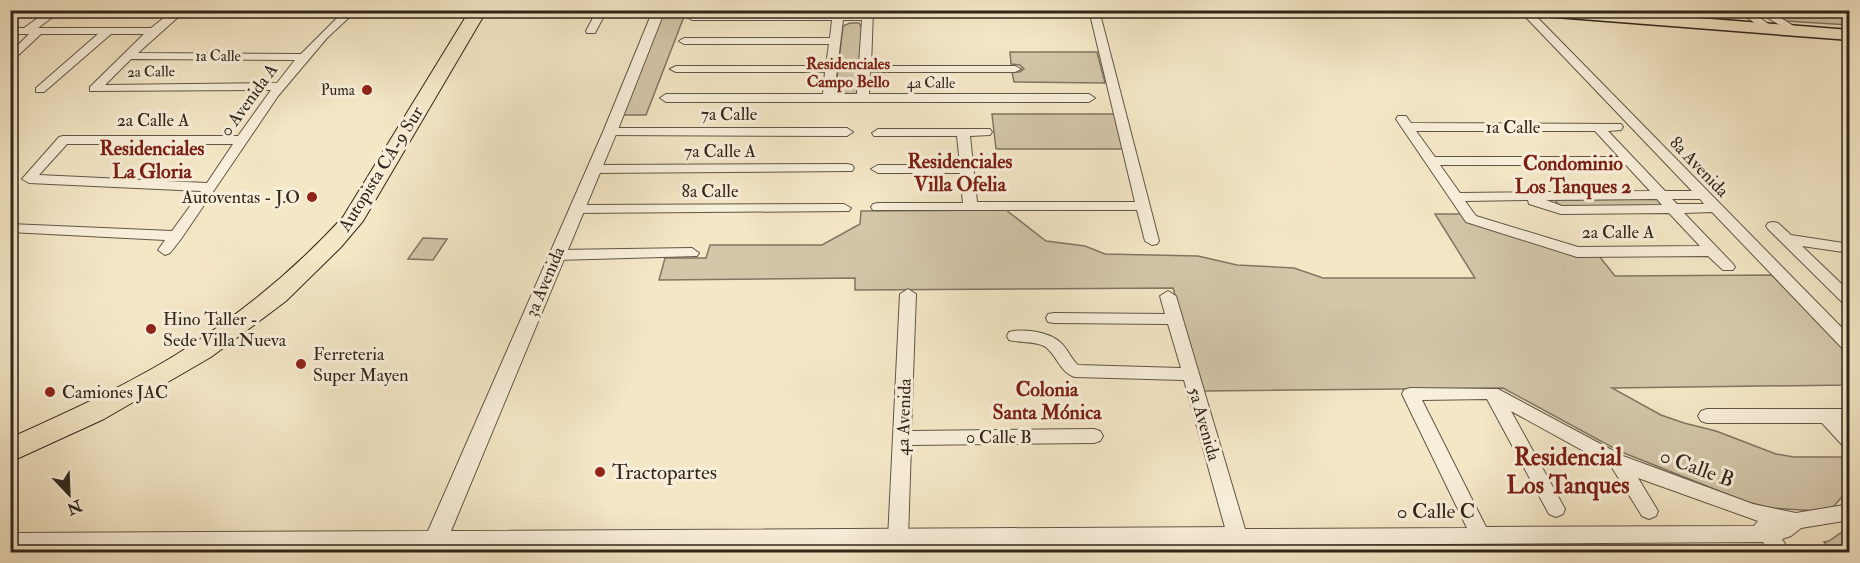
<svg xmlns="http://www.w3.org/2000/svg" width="1860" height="563" viewBox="0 0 1860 563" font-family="'IM FELL Double Pica',serif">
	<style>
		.green { fill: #d3c6a9; stroke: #817662; stroke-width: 1.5 }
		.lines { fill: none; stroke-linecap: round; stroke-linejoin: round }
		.minor-casing { stroke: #605646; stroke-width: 2 }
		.tertiary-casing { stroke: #605646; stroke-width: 2 }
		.primary-casing { stroke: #2f251b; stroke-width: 3 }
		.trunk-casing { stroke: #2f251b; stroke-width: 2 }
		.minor { fill: #f8efda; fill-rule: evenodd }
		.tertiary { fill: #f8efda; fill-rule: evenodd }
		.primary { fill: #f4e7c6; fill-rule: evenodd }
		.trunk { fill: #f4e7c6; fill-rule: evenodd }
		.poi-dot { fill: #8f2418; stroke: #f8efda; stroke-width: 2 }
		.labels { text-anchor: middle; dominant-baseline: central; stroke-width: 6; stroke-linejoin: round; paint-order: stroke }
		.far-street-label { font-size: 15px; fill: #2f251b; stroke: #f8efda }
		.far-poi-label { font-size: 15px; fill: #2f251b; stroke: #f8efda; text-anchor: end }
		.far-neighbourhood-label { font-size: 16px; font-weight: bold; fill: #7a1f14; stroke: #f8efda }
		.street-label { font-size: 18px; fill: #2f251b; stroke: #f8efda }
		.poi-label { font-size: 18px; fill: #2f251b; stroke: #f8efda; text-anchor: start }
		.neighbourhood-label { font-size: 20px; font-weight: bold; fill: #7a1f14; stroke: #f8efda }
		.near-street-label { font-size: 21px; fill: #2f251b; stroke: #f8efda }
		.near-poi-label { font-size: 21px; fill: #2f251b; stroke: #f8efda; text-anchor: start }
		.near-neighbourhood-label { font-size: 24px; font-weight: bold; fill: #7a1f14; stroke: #f8efda }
	</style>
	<rect width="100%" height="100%" fill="#f4e7c6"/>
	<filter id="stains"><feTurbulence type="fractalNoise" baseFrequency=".00333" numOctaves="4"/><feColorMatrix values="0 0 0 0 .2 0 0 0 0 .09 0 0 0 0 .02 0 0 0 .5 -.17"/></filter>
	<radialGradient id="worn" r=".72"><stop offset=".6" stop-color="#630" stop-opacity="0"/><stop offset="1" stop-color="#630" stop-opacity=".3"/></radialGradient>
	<g class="green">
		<path d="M1813,10L1849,13V25L1785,21L1768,11Z"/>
		<path d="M664,11H702L701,14H685L646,115H623Z"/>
		<path d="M850,23H859L862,28L857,94L835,95L843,26Z"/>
		<path d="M1010,52H1097L1105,83L1014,82L1012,72H1020L1024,69L1020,65L1011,64Z"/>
		<path d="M992,114H1114L1123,149H996Z"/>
		<path d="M1657,199L1663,206L1560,207L1555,200Z"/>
		<path d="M1006,210L1046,241L1085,246L1105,254L1198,256L1237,265L1294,268L1323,278H1475L1435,214H1462L1599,256L1615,276L1772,275L1849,354V385L1612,388L1661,415L1684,423L1716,431L1776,454L1794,457H1849V489L1833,507L1819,511L1770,508L1744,501L1619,451L1503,388L1204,391L1173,288L855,290V278L659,280L665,258H706L710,245H822L860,224L861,211Z"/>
		<path d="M423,238L447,239L433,260L408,259Z"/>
		<path d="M1849,527V552H1833L1824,542L1829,541Z"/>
		<path d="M1216,547L1229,552H890Z"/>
	</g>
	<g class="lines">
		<defs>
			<g id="minor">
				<path d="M49,10H62L38,28H151L174,10H186L138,53L301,54L345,10H357L327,38L278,96L181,239L170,253L165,255L158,250L165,240L10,232V224L172,231L201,191L29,183L22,179L59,137L63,136H238L271,90L90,91V87L144,34H111L44,92H36V88L98,34H41L10,63V53L29,34H10V28H24ZM131,59L295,60L277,83L105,85ZM67,144H233L207,183L39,175Z"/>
				<path d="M597,10H607L595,33H587L586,31Z"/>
				<path d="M863,10H873L871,66H1015L1021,69L1015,72H870L869,94H1089L1095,98L1089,102H666L660,98L666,94H823L825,72H676L670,69L676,66H826L829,44H684L679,41L684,38H830L832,20H692L687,17L688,15L863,14ZM843,20H862L857,94H834Z"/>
				<path d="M1089,10H1099L1159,241L1157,244L1152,245L1145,241L1137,210H873L871,207L873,204L878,203H963L960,173H878L871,169L878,165H960L957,136H874L872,133L878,129H990L992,132L990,135L970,136L977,202H1135Z"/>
				<path d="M1519,10H1530L1850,336V352L1844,350L1712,212L1684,213L1733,264L1735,267L1733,270H1723L1708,256L1577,257L1466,222L1396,119L1398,116H1406L1411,123L1621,124L1623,127L1621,130L1608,131L1665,191H1692ZM1416,131H1595L1619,157H1435ZM1440,165H1626L1650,191L1460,193ZM1657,199L1662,205L1562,206L1546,200ZM1672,199H1700L1704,204H1677ZM1528,200L1529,204L1561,214L1669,213L1700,246L1578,247L1476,216L1465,201Z"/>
				<path d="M1736,10H1749L1774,28L1769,31L1765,30Z"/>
				<path d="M1755,10H1768L1800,30L1799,32H1791Z"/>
				<path d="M610,128H847L853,132L847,136L606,135L604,132Z"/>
				<path d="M847,164L852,165L854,168L852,171L594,173L587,169L594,165Z"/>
				<path d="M844,204L851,208L849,211L576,213L569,209L576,205Z"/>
				<path d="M1773,222L1778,223L1791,235L1850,244V253L1802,246L1850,292V306L1845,305L1768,229L1766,226L1768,223Z"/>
				<path d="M692,248L699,253L697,256L557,260L550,255L557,250Z"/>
				<path d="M908,289L916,294L911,431L1094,429L1100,431L1103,436L1100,441L1094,443L911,445L908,539L905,545L898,547L891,545L888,539L900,294Z"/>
				<path d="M1168,291L1176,296L1245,529L1467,528L1402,394L1404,390L1410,388L1498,389L1623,456L1753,504L1796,513L1850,504V520L1801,528L1791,536L1782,539L1790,552H1769L1763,542L1263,545L1268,552C1254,552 1236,556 1229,542L1184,380L1075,377C1059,372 1057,354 1044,346C1033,341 1020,343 1009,340L1007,336L1009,332C1024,328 1049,332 1060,342C1068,349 1071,359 1078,365L1181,368L1168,324L1054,323L1048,322L1046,318L1048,314L1054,313L1165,314L1160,296ZM1487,399L1549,514L1556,517L1563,514L1565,509L1511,411L1611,466L1642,516L1649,519L1656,516L1658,511L1638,478L1758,521L1754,526L1486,527L1422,400Z"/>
				<path d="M1707,409H1850V423H1843L1850,430V449L1844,447L1822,423H1707L1701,421L1698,416L1701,411Z"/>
			</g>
			<path id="tertiary" d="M653,10H665L617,132L451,531L1238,527L1246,530L1253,552H1231L1229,547L441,552H10V533L428,531L603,132Z"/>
			<path id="primary" d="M1523,10H1597L1850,30V40L1530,15Z"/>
			<path id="trunk" d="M470,10H487L363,221L341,247L286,301L211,357L104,419L10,462V438C72,410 137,381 193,344C248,308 299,265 343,217Z"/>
		</defs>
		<use href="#minor" class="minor-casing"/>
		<use href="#tertiary" class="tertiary-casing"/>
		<use href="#primary" class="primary-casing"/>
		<use href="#trunk" class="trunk-casing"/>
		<use href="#minor" class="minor"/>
		<use href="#tertiary" class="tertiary"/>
		<use href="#primary" class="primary"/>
		<use href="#trunk" class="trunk"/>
	</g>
	<g class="poi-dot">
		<circle cx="367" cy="90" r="6"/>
		<circle cx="312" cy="197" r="6"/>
		<circle cx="151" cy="329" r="6"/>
		<circle cx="301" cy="364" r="6"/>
		<circle cx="50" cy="392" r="6"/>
		<circle cx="600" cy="472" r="6"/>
	</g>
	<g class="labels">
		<g class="far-street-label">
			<text x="218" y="56">1a Calle</text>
			<text transform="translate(151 72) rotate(-1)">2a Calle</text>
			<text x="931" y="83">4a Calle</text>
		</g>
		<g class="far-poi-label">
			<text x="355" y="90">Puma</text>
		</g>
		<g class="far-neighbourhood-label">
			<text x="848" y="64">Residenciales<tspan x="848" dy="18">Campo Bello</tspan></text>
		</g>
		<g class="street-label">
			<text transform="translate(249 100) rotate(-54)">0 Avenida A</text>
			<text x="729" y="114">7a Calle</text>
			<text x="153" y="120">2a Calle A</text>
			<text x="1513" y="127">1a Calle</text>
			<text x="720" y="151">7a Calle A</text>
			<text transform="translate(1699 167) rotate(46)">8a Avenida</text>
			<text transform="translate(381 169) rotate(-58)">Autopista CA-9 Sur</text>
			<text x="710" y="191">8a Calle</text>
			<text x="1618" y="232">2a Calle A</text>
			<text transform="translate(545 282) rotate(-67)">3a Avenida</text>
			<text transform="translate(904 417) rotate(-88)">4a Avenida</text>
			<text transform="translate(1204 424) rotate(74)">5a Avenida</text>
			<text x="999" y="437">0 Calle B</text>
		</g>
		<g class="poi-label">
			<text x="300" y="197" text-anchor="end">Autoventas - J.O</text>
			<text x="163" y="319">Hino Taller -<tspan x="163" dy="21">Sede Villa Nueva</tspan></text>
			<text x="313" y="354">Ferreteria<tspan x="313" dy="21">Super Mayen</tspan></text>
			<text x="62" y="392">Camiones JAC</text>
		</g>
		<g class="neighbourhood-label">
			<text x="152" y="148">Residenciales<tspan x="152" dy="23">La Gloria</tspan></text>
			<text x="960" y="161">Residenciales<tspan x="960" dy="23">Villa Ofelia</tspan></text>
			<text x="1573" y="163">Condominio<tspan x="1573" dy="23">Los Tanques 2</tspan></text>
			<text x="1047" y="389">Colonia<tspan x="1047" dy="23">Santa Mónica</tspan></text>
		</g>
		<g class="near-street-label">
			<text transform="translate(1697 468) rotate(20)">0 Calle B</text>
			<text x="1436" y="511">0 Calle C</text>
		</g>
		<g class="near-poi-label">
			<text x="612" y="472">Tractopartes</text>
		</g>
		<g class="near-neighbourhood-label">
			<text x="1568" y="457">Residencial<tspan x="1568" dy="28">Los Tanques</tspan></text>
		</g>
	</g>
	<rect width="1860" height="563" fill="none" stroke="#f4e7c6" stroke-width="36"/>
	<rect x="12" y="12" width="1836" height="539" fill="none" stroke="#2f251b" stroke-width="3"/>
	<rect x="18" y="18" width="1824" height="527" fill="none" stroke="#2f251b" stroke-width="1.5"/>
	<g transform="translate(69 494) rotate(157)" stroke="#f8efda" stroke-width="4.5" paint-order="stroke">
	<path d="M0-4.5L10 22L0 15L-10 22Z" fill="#2f251b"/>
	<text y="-9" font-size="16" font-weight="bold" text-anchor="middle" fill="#2f251b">N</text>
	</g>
	<rect width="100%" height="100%" filter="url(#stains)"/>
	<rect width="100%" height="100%" fill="url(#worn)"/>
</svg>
